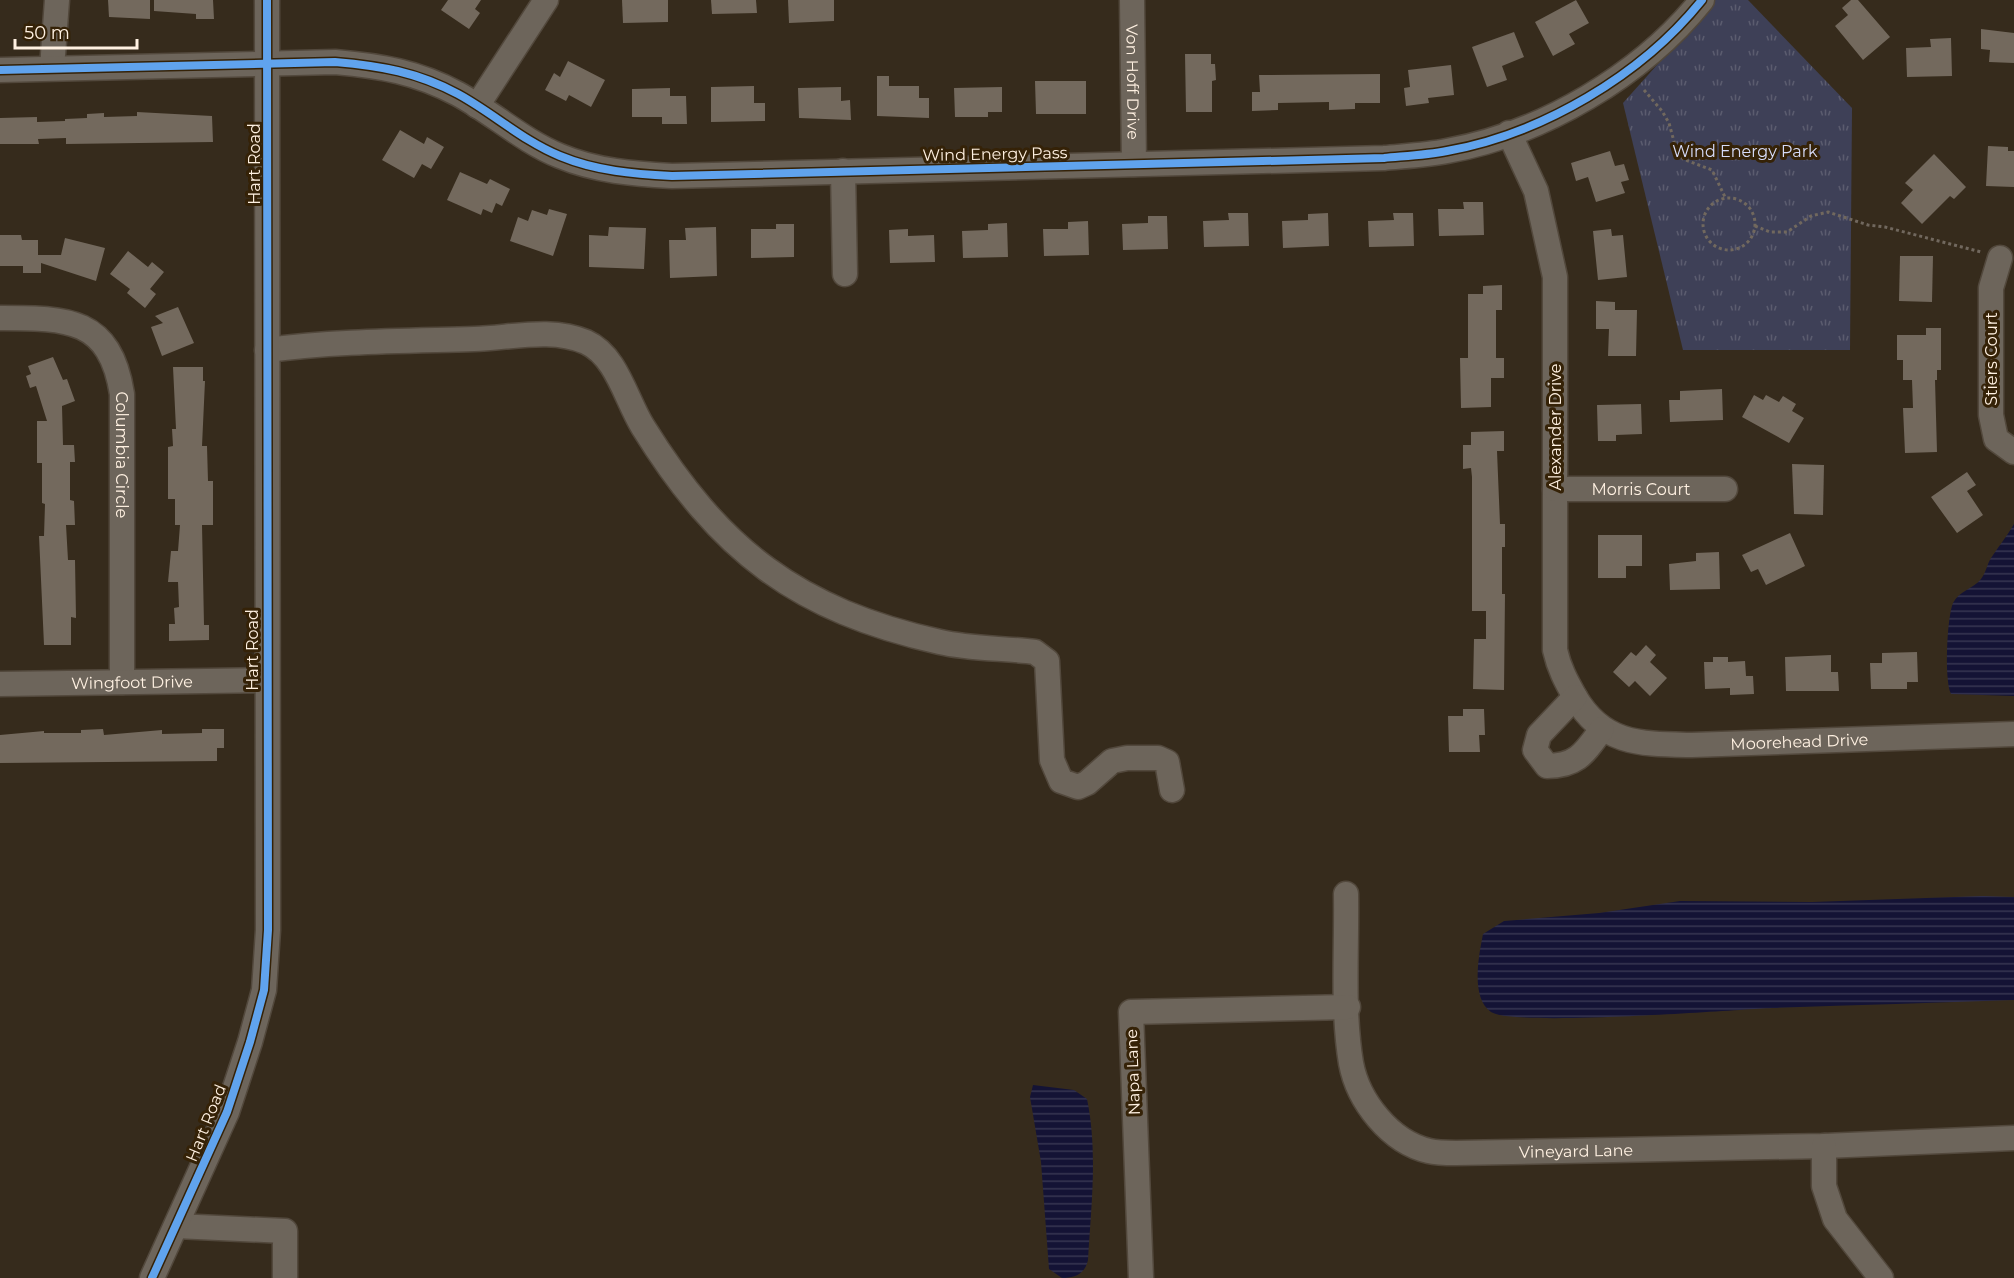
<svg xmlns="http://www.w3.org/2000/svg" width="2014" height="1278" viewBox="0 0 2014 1278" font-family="Montserrat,sans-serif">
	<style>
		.park { fill: url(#park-tufts) }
		.water { fill: url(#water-rules) }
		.building { fill: #73695d }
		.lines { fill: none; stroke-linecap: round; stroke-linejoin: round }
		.minor-casing { stroke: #52483c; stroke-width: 27 }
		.path { stroke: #71685e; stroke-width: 3; stroke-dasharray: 3 3; stroke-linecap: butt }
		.minor { stroke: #6d655b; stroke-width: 24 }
		.cycleway-casing { stroke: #352207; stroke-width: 11 }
		.cycleway { stroke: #60a3ed; stroke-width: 8 }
		.labels { text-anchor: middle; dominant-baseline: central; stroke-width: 6; stroke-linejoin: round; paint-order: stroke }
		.street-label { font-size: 16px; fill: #fff1e2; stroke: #352207 }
		.park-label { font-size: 16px; fill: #d6dcfa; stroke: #352207 }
	</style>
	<defs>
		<pattern id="park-tufts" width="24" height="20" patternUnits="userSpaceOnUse" patternTransform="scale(1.5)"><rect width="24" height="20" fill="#3e4057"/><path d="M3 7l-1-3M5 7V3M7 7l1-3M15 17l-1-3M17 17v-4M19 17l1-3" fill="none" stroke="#5b5c6f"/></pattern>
		<pattern id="water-rules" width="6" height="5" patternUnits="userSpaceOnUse" patternTransform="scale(1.5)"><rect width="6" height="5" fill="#141335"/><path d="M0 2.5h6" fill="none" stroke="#373652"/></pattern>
	</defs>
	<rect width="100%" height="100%" fill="#362b1c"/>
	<path class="park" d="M1715,0H1748L1852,108L1850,350H1683L1623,103Z"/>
	<g class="water">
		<path d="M2014,524V696L1951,694C1944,680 1947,617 1953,603C1959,591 1973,589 1981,579C1986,573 1987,564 1991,558C1999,546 2007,536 2014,524Z"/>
		<path d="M1983,896L2014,897V1000C1933,1003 1853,1005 1772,1008C1731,1010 1514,1027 1491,1012C1470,997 1479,955 1483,934L1504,921L1599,913L1680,901L1812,902Z"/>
		<path d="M1033,1085L1074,1090L1087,1099C1098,1152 1091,1207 1088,1260C1085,1274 1075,1278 1062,1278L1049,1269L1041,1162L1030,1097Z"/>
	</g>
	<g class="building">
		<path d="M108,0H150V19L109,17Z"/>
		<path d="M154,0H213L214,19H196V14L154,11Z"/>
		<path d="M448,0H481L475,9L480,13L469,29L441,10Z"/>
		<path d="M622,0H668V22L623,23Z"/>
		<path d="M711,0H756L757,13L712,14Z"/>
		<path d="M788,0H834V21L789,23Z"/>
		<path d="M1576,0L1589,23L1569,34L1575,44L1553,56L1535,22Z"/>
		<path d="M1851,0H1858L1890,37L1863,60L1835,26L1848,15L1842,8Z"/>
		<path d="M1981,29L2014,33V63L1989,62L1990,50L1981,49Z"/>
		<path d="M1514,32L1524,57L1502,66L1507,80L1487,87L1472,47Z"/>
		<path d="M1951,38L1952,76L1907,77L1906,48L1931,47L1930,39Z"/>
		<path d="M1185,54H1211V64H1215L1216,80L1212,81V112H1186Z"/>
		<path d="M568,61L605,80L591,107L569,95L566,101L545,90L554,73L560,77Z"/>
		<path d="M1451,65L1454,95L1428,98L1429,103L1406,106L1404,88L1410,87L1408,70Z"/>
		<path d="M1380,74V103H1355V109L1329,110V102L1278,103V110L1252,111V92H1260L1259,75Z"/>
		<path d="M877,76H889V86H919V98H929V118L877,116Z"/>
		<path d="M1035,81H1086V114H1036Z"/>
		<path d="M754,86V103H765V121L711,122V87Z"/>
		<path d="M841,87V101L850,100L851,120L799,118L798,88Z"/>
		<path d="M1002,87V112H988V117H955L954,88Z"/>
		<path d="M670,88V96H686L687,124H662V117H632V89Z"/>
		<path d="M137,112L212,116L213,142L66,144V138L38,139L39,144H0V118L37,117V122L65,121V119L87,118V114L104,113V117L137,116Z"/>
		<path d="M400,130L424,144L427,137L444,147L431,169L422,164L414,178L382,160Z"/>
		<path d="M1988,146L2008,147V151H2014V187L1986,186Z"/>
		<path d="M1610,151L1615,166L1624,164L1629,180L1621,182L1625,193L1596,202L1588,177L1576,181L1571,163Z"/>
		<path d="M1934,154L1966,187L1954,199L1950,196L1922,224L1901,203L1913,190L1905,183Z"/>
		<path d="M460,172L487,184L490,179L510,189L502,206L496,203L492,213L483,209L481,215L447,200Z"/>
		<path d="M1463,202H1483L1484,235L1439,236L1438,209H1464Z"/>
		<path d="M549,209L567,214L553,256L510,241L518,217L528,221L532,210L547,215Z"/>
		<path d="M1228,213H1248L1249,246L1204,247L1203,221L1229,220Z"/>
		<path d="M1328,213L1329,246L1283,248L1282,221L1308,220V214Z"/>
		<path d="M1393,213H1413L1414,246L1369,247L1368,221L1394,220Z"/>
		<path d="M1148,216H1167L1168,249L1123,250L1122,224L1148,223Z"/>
		<path d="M1088,221L1089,255L1044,256L1043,229H1068V222Z"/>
		<path d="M1007,223L1008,257L963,258L962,231L988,230V224Z"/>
		<path d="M776,224H794V257L751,258V229H776Z"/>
		<path d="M609,227L646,228L644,269L589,267V235L608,236Z"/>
		<path d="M716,227L717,276L670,278L669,240H686L685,228Z"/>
		<path d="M908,229V236L934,235L935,262L890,263L889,230Z"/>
		<path d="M1611,229L1612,236L1623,235L1627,277L1598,280L1593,231Z"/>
		<path d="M0,235H21L22,240H38V255H61L65,238L105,248L96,281L41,263V273H23V266H0Z"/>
		<path d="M128,251L148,267L152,262L164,272L150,289L156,294L145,308L127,293L130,289L110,274Z"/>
		<path d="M1900,256H1933L1932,302L1899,301Z"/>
		<path d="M1502,285V310H1496V358H1504V378H1491V407L1461,408L1460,358H1468V294H1483V286Z"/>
		<path d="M1596,301L1615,302V310H1637L1636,356H1608L1609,329H1596Z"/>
		<path d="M178,307L194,343L162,356L151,327L163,323L155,316Z"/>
		<path d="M1926,328H1941V370H1937V380H1935L1937,452L1905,453L1903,408H1913L1912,380H1903V360H1897V335H1926Z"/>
		<path d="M53,357L63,380L67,379L75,401L62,406L63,445H74L75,462H70V500L74,501L75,525H66L68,560H75L76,618L71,617V645H44L39,536H44L45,504L42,503V463H37V421H47L36,386L30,388L26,376L31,374L28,366Z"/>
		<path d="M173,367H203V381H205L202,446H207L208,481H213V525H202L204,625H209V640L169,641V624H175L174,608L179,607L178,582H168L171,551H178L180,525H175V499H168V447L173,446L172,429H176Z"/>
		<path d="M1722,389L1723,420L1670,422L1669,400H1680V391Z"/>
		<path d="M1754,395L1763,400L1766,395L1779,402L1783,396L1796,404L1792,411L1804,418L1789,443L1742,417Z"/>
		<path d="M1641,404L1642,434L1616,435V441H1598L1597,405Z"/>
		<path d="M1504,431V451H1497L1500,524H1505V547H1502V594H1505L1504,690L1473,689L1474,639H1486V611H1472V477L1471,468L1463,469V445H1471V432Z"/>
		<path d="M1792,464L1824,465L1823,515L1794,514Z"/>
		<path d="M1967,472L1976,485L1967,491L1983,515L1957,533L1931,497Z"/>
		<path d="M1790,533L1805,566L1766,585L1758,569L1751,572L1742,555Z"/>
		<path d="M1598,535H1642V566H1626V578H1598Z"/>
		<path d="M1719,552L1720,589L1670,590L1669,564L1696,561V553Z"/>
		<path d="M1646,645L1656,655L1650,662L1667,678L1650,696L1635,681L1629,687L1613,672L1631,652L1636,656Z"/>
		<path d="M1917,652L1918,682H1907V689H1871L1870,663H1882V653Z"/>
		<path d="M1831,655V672H1838L1839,691H1786L1785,657Z"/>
		<path d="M1713,657H1728V662L1745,661L1746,676H1753L1754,694L1730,695V688L1705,689L1704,662H1713Z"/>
		<path d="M1463,709H1484L1485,735H1479L1480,752H1449L1448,716H1463Z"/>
		<path d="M103,729L104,735L162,730V734L202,733V729H224V748H217V761L0,763V735L44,731V733H81V730Z"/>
	</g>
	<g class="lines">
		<defs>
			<g id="minor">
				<path id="s1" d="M1132,0L1134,164"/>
				<path d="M52,68L57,0"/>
				<path d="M0,70L335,62C381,66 417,72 458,94C493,113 523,141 560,156C596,171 634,174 672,176L1384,158C1405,156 1427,155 1447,151C1542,134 1642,75 1702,0"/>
				<path d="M477,106L546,0"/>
				<path id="s2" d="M1509,133L1536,191L1555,277V650C1559,668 1566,681 1575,697C1603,745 1641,744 1692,745L2014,734"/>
				<path d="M843,171L845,274"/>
				<path d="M2000,258L1991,288V415L1996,439L2014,452"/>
				<path id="s3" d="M0,318C66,318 110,317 122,394V682"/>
				<path d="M267,350C335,341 405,341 474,339C511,338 551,327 586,342C617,356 626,400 643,427C720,551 797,610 940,642C970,649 1004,648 1035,652L1047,661L1052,760L1061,781L1078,787L1087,783L1112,761L1127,758H1158L1167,762L1172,790"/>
				<path id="s4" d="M1555,489H1725"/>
				<path id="s5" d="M0,684L265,680"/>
				<path d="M1575,697L1539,735L1535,750L1547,766C1578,766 1585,752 1602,729"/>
				<path id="s6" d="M1346,894C1347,949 1342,1009 1351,1063C1358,1101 1390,1142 1429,1151C1437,1153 1448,1153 1456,1153L1824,1146L2014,1138"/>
				<path d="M1824,1146V1186L1835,1219L1881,1278"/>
				<path d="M176,1226L285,1231V1278"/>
				<path d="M152,1278L227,1112L250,1042L264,990L268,930L267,0"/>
				<path d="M1141,1278L1131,1012L1348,1007"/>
			</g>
		</defs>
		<use href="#minor" class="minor-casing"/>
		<g class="path">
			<path d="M1644,90L1662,111L1669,123L1676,149L1683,159L1712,170L1725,197"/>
			<circle cx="1729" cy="224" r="26"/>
			<path d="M1755,226L1770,232H1787L1811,216L1828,212L1868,225L1885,227L1981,252"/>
		</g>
		<use href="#minor" class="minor"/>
		<defs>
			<g id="cycleway">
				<path d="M0,70L335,62C381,66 417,72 458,94C493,113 523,141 560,156C596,171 634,174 672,176L1384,158C1405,156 1427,155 1447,151C1542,134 1642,75 1702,0"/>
				<path d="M152,1278L227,1112L250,1042L264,990L268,930L267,0"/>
			</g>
		</defs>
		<use href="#cycleway" class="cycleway-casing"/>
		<use href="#cycleway" class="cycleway"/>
	</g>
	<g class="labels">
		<g class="street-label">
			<text stroke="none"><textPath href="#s1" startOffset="82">Von Hoff Drive</textPath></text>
			<text transform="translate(995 154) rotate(-1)">Wind Energy Pass</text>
			<text transform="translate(254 164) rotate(-90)">Hart Road</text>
			<text transform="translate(1991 359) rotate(-90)">Stiers Court</text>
			<text transform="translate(1555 427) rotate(-90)">Alexander Drive</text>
			<text stroke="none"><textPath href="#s3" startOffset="225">Columbia Circle</textPath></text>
			<text stroke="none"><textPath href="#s4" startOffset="86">Morris Court</textPath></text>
			<text transform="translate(252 650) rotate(-90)">Hart Road</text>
			<text stroke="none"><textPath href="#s5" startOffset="132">Wingfoot Drive</textPath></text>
			<text stroke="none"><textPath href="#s2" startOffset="818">Moorehead Drive</textPath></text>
			<text transform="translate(1133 1072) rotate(-92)">Napa Lane</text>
			<text transform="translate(206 1123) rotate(-68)">Hart Road</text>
			<text stroke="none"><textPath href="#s6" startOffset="440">Vineyard Lane</textPath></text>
		</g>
		<g class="park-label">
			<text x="1745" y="151">Wind Energy Park</text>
		</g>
	</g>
	<path d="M15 39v9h122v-9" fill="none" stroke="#fff1e2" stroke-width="3"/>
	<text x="24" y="39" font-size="18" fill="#fff1e2" stroke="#352207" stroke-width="4.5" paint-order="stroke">50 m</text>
</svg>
